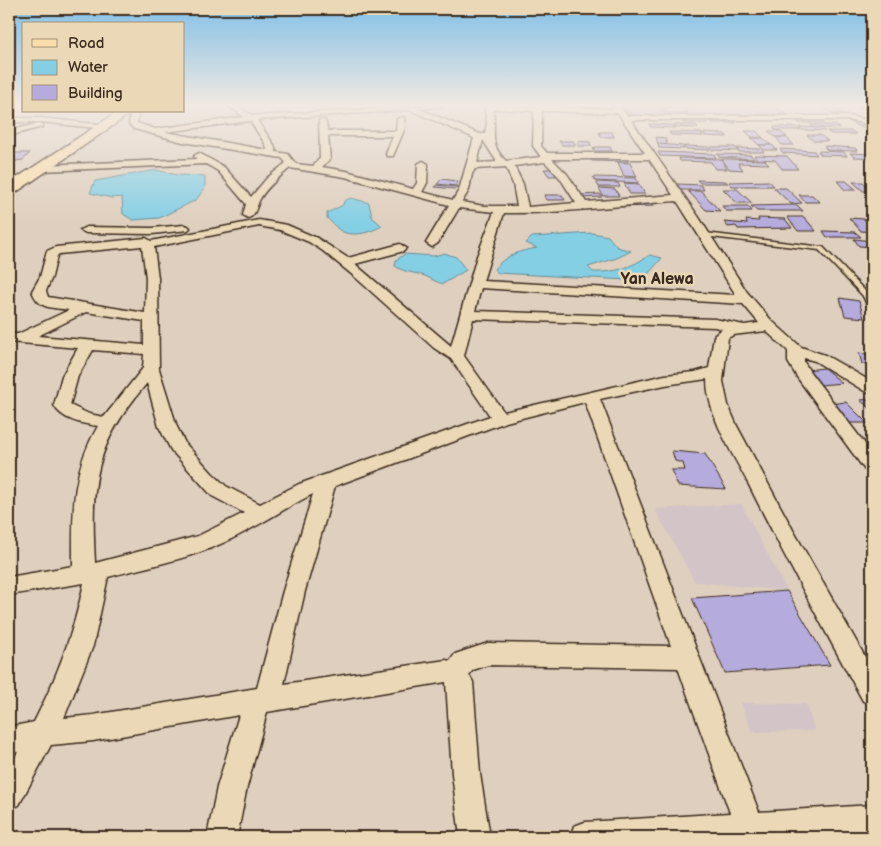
<svg xmlns="http://www.w3.org/2000/svg" width="881" height="846" viewBox="0 0 881 846" font-family="'Balsamiq Sans',sans-serif">
	<style>
		.built { fill: #d2c4c7 }
		.water { fill: #85cfe5; stroke: #678d95 }
		.building { fill: #b5abdc; stroke: #3b2a1e }
		.lines { fill: none; stroke-linecap: round; stroke-linejoin: round }
		.lane-casing { stroke: #3b2a1e; stroke-width: 3 }
		.street-casing { stroke: #3b2a1e; stroke-width: 3 }
		.primary-casing { stroke: #3b2a1e; stroke-width: 3 }
		.lane { fill: #ead8b6; fill-rule: evenodd }
		.street { fill: #ead8b6; fill-rule: evenodd }
		.primary { fill: #faddab; fill-rule: evenodd }
		.labels { text-anchor: middle; dominant-baseline: central; stroke-width: 5; stroke-linejoin: round; paint-order: stroke }
		.far-district-label { font-size: 16px; font-weight: bold; fill: #3b2a1e; stroke: #ead8b6 }
	</style>
	<rect width="100%" height="100%" fill="#dfcfbe"/>
	<filter id="ink" filterUnits="userSpaceOnUse"><feTurbulence type="fractalNoise" baseFrequency=".02" numOctaves="2"/><feDisplacementMap in="SourceGraphic" scale="10" xChannelSelector="R" yChannelSelector="G"/><feConvolveMatrix kernelMatrix="1 2 1 2 8 2 1 2 1" color-interpolation-filters="sRGB"/></filter>
	<g filter="url(#ink)">
		<g class="built">
			<path d="M741,504L787,591L695,582L655,509Z"/>
			<path d="M741,703L806,704L815,731L752,732Z"/>
		</g>
		<g class="water">
			<path d="M156,170L177,175L205,176V188L196,200L159,218L133,220L123,214L122,197L112,198L90,193L95,181Z"/>
			<path d="M351,198L369,203L372,217L382,226C371,232 355,237 343,232C336,229 332,222 327,218V213L343,205L344,201Z"/>
			<path d="M592,233L608,236L617,247L631,251L617,258L588,267L593,272C616,273 631,267 650,255L662,258L648,274L628,280L498,273L494,269C506,255 519,251 537,248L526,243L532,237Z"/>
			<path d="M444,253L456,257L466,270L443,284C436,282 432,279 425,276C414,272 405,273 395,266L396,260L405,254L434,256Z"/>
		</g>
		<g class="building">
			<path d="M624,105H770L787,114L632,117Z"/>
			<path d="M819,106H829L844,114H834Z"/>
			<path d="M665,107H681L688,113H663L660,109H667Z"/>
			<path d="M706,120L709,123H684L681,121Z"/>
			<path d="M795,120H821L825,123H799Z"/>
			<path d="M847,120H856L870,127H860Z"/>
			<path d="M710,121H733L736,123H712Z"/>
			<path d="M649,124L672,125L674,128L651,127Z"/>
			<path d="M673,125H696L698,128L675,127Z"/>
			<path d="M810,125H836L840,128H814Z"/>
			<path d="M773,127H797L800,130H776Z"/>
			<path d="M799,127L822,128L825,131L802,130Z"/>
			<path d="M745,131H756L763,138L752,137Z"/>
			<path d="M768,131H780L787,137H775Z"/>
			<path d="M827,131H852L856,134H831Z"/>
			<path d="M599,132H612L614,137H601Z"/>
			<path d="M669,132L702,133L703,136L671,135Z"/>
			<path d="M704,133L725,134L727,137L705,136Z"/>
			<path d="M807,135H820L828,141H814Z"/>
			<path d="M656,137L665,138L667,145L658,144Z"/>
			<path d="M776,137L787,138L794,145H782Z"/>
			<path d="M751,138H763L771,145H759Z"/>
			<path d="M559,141H573L576,145H562Z"/>
			<path d="M578,141L590,142L591,146H578Z"/>
			<path d="M658,144L683,146L684,149L659,148Z"/>
			<path d="M759,145H772L777,150H764Z"/>
			<path d="M684,146L708,147L710,150L686,149Z"/>
			<path d="M824,146L855,148L858,151L827,150Z"/>
			<path d="M597,147H610L612,151H594L593,148Z"/>
			<path d="M710,147H735L738,151L712,150Z"/>
			<path d="M737,148L761,149L764,152H739Z"/>
			<path d="M780,149L814,151L817,155L783,153Z"/>
			<path d="M818,151L844,152L847,156L821,155Z"/>
			<path d="M658,152L714,154L716,158L660,156Z"/>
			<path d="M11,153H30L23,160L9,162V156Z"/>
			<path d="M850,153L872,154V158L854,157Z"/>
			<path d="M717,154L751,155L754,159L719,157Z"/>
			<path d="M754,155L787,156L798,169H782L775,160L756,159Z"/>
			<path d="M591,157L626,158L628,162L592,161Z"/>
			<path d="M679,158L721,159L727,169H715L711,162L680,161Z"/>
			<path d="M722,159L765,160L769,164L738,163L743,170L729,169Z"/>
			<path d="M618,162L630,163L637,177L624,176Z"/>
			<path d="M544,169H553L558,176H549Z"/>
			<path d="M593,177L636,178L638,183L595,181Z"/>
			<path d="M442,179L457,181L456,186L437,184Z"/>
			<path d="M697,180L725,181L728,183H700Z"/>
			<path d="M769,181L774,186H732L729,182Z"/>
			<path d="M837,181H846L857,190H845Z"/>
			<path d="M596,182L618,183L620,187H599Z"/>
			<path d="M853,182H863L872,191H863Z"/>
			<path d="M624,183L639,184L645,194H630Z"/>
			<path d="M677,184L701,185L704,190H681Z"/>
			<path d="M436,185L457,187L454,189L435,187Z"/>
			<path d="M599,188L615,189L619,196H603Z"/>
			<path d="M774,188H786L802,203L791,204Z"/>
			<path d="M723,189H737L752,203H737Z"/>
			<path d="M688,191H701L720,211L706,210Z"/>
			<path d="M600,194L602,197L580,198L578,195Z"/>
			<path d="M544,195H562L565,200H546Z"/>
			<path d="M799,195H812L820,202H805Z"/>
			<path d="M650,201L653,206L620,207L616,203Z"/>
			<path d="M797,205L803,211H757L751,206Z"/>
			<path d="M722,206H748L752,211H726Z"/>
			<path d="M787,217H804L816,231H798Z"/>
			<path d="M758,218L785,219L792,228L738,229L736,226L728,227L724,222L747,224L746,220L759,221Z"/>
			<path d="M849,218L864,219L872,227V232L861,231Z"/>
			<path d="M823,231L855,232L861,237H827Z"/>
			<path d="M854,239L872,241V247L859,246Z"/>
			<path d="M840,298L859,301L864,318L845,316Z"/>
			<path d="M859,353L872,355V365L862,364Z"/>
			<path d="M824,368L842,383L820,385L806,370Z"/>
			<path d="M872,399V410L860,400Z"/>
			<path d="M846,402L867,423H846L831,404Z"/>
			<path d="M672,451L705,454L726,489L678,486L671,470H685L683,463L675,461Z"/>
			<path d="M787,591L830,665L725,673L692,598Z"/>
		</g>
		<g class="lines">
			<defs>
				<path id="lane" d="M705,233L823,247L868,294L872,302V311L869,309L863,296L819,250L703,236L702,235Z"/>
				<g id="street">
					<path d="M227,105H236L253,116L443,105L439,107L419,109L480,134H485L487,123L484,105H542L615,109L612,105H620L627,116H848L872,121V125L848,120H631L698,216L747,292L772,321L801,347L825,355L872,382V394L866,392L815,361L804,358V362L810,372L872,453V472L865,470L797,377L788,362V351L766,331L733,335L728,338L723,381L728,405L737,426L793,530L872,669V705L863,701C824,629 785,558 749,485C733,453 707,416 707,379L665,385L600,399L759,812L872,805V835L835,837H570L574,826L585,822L730,813L678,668L488,665L473,670L469,675L473,682L480,774L490,837H460L452,774L446,682L267,712L247,787L237,837H207L217,787L239,715L93,741L51,745L19,805L9,810V767L18,752L9,753V727L34,722C58,675 73,634 84,583L9,595V577L73,566C73,514 70,474 98,426C83,424 61,420 54,405L62,376L78,348L9,342V334H18L69,310C52,307 39,310 32,291L40,277L47,251L56,247L146,238L151,241L259,220L287,225L317,238L348,258L400,244L406,248L404,251L355,264L451,346L477,256L494,212L459,208L438,243L432,247L426,243L449,205L345,177L290,168C279,177 267,187 260,199C256,206 256,216 248,218L243,215L246,204L218,171L206,164L42,171L37,168L42,165L197,159L194,156L199,153L224,167L251,197L267,178L286,163L282,158L183,142L134,129L129,124L130,116L126,111H134L138,116L137,123L155,129L244,117ZM493,109L534,111L533,146L541,157L506,161C487,142 497,132 493,109ZM410,110L474,138L459,190L453,200L422,192L427,183L428,164L423,161L418,164L417,183L413,189L346,171L322,167L330,159L328,136H393L386,154L387,156H393L405,128L404,117L397,119L396,131H328L325,120H319L320,158L313,166L296,164L288,154L276,152L274,145L257,120ZM542,111L618,113L645,153H547L541,146ZM250,121L266,145L267,150L165,132ZM483,140L497,162L477,163ZM552,159H649L673,195L586,202L567,174ZM545,162L560,178L576,203L528,207L523,184L514,166ZM506,167L513,184L517,206H484L462,202L469,190L472,174L475,169ZM677,201L736,295L483,281L504,213C562,214 620,205 677,201ZM259,226L280,230L309,242L323,251L355,277L434,348L451,359L490,416L299,484L260,504L226,486L212,473L185,443L177,427L159,369L158,278L154,247ZM142,246L146,278L145,313L48,297L46,291L52,277L57,256L59,254ZM481,288L743,304L759,323L744,325L715,319L475,311ZM86,312L144,321V345L38,336ZM473,319L715,327L722,329L714,336L709,368L695,372L665,375L504,412L464,356ZM93,350L144,354L143,368L104,417L89,414L70,405L78,376ZM147,383L159,427L171,450L212,496L244,513L198,536L95,563C91,482 93,447 147,383ZM585,402L671,646L488,643L455,654L450,661L446,660L284,684L305,591L335,486L506,422ZM313,494L283,591L257,688L93,715L64,718L93,646L108,577C142,568 179,561 211,548C247,534 279,511 313,494Z"/>
					<path d="M859,105H872V109L860,107Z"/>
					<path d="M9,118H41L96,124L100,126L96,128L41,122H9Z"/>
					<path d="M39,123L43,125L42,127L9,136V131Z"/>
					<path d="M184,225L188,226L190,228L188,230L152,234L86,233L80,230L86,227L152,228Z"/>
				</g>
				<path id="primary" d="M119,111H134L15,193L9,195V183Z"/>
			</defs>
			<use href="#lane" class="lane-casing"/>
			<use href="#street" class="street-casing"/>
			<use href="#primary" class="primary-casing"/>
			<use href="#lane" class="lane"/>
			<use href="#street" class="street"/>
			<use href="#primary" class="primary"/>
		</g>
	</g>
	<linearGradient id="sky" x2="0" y2="1"><stop stop-color="#80bfe7"/><stop offset="0.47" stop-color="#f1e9e2"/><stop offset="1" stop-color="#f1e9e2" stop-opacity="0"/></linearGradient>
	<rect width="881" height="223" fill="url(#sky)"/>
	<g class="labels">
		<g class="far-district-label">
			<text x="657" y="279">Yan Alewa</text>
		</g>
	</g>
	<rect width="881" height="846" fill="none" stroke="#ead8b6" stroke-width="30"/>
	<rect x="15" y="15" width="851" height="816" fill="none" stroke="#3b2a1e" stroke-width="2" filter="url(#ink)"/>
	<rect x="22" y="22" width="162" height="90" fill="#ead8b6" stroke="#a49279"/>
	<rect x="32" y="39" width="25" height="8" fill="#faddab" stroke="#a49279"/>
	<text x="68" y="48" font-size="15" fill="#3b2a1e">Road</text>
	<rect x="32" y="60" width="25" height="15" fill="#85cfe5" stroke="#a49279"/>
	<text x="68" y="72" font-size="15" fill="#3b2a1e">Water</text>
	<rect x="32" y="85" width="25" height="15" fill="#b5abdc" stroke="#a49279"/>
	<text x="68" y="98" font-size="15" fill="#3b2a1e">Building</text>
</svg>
